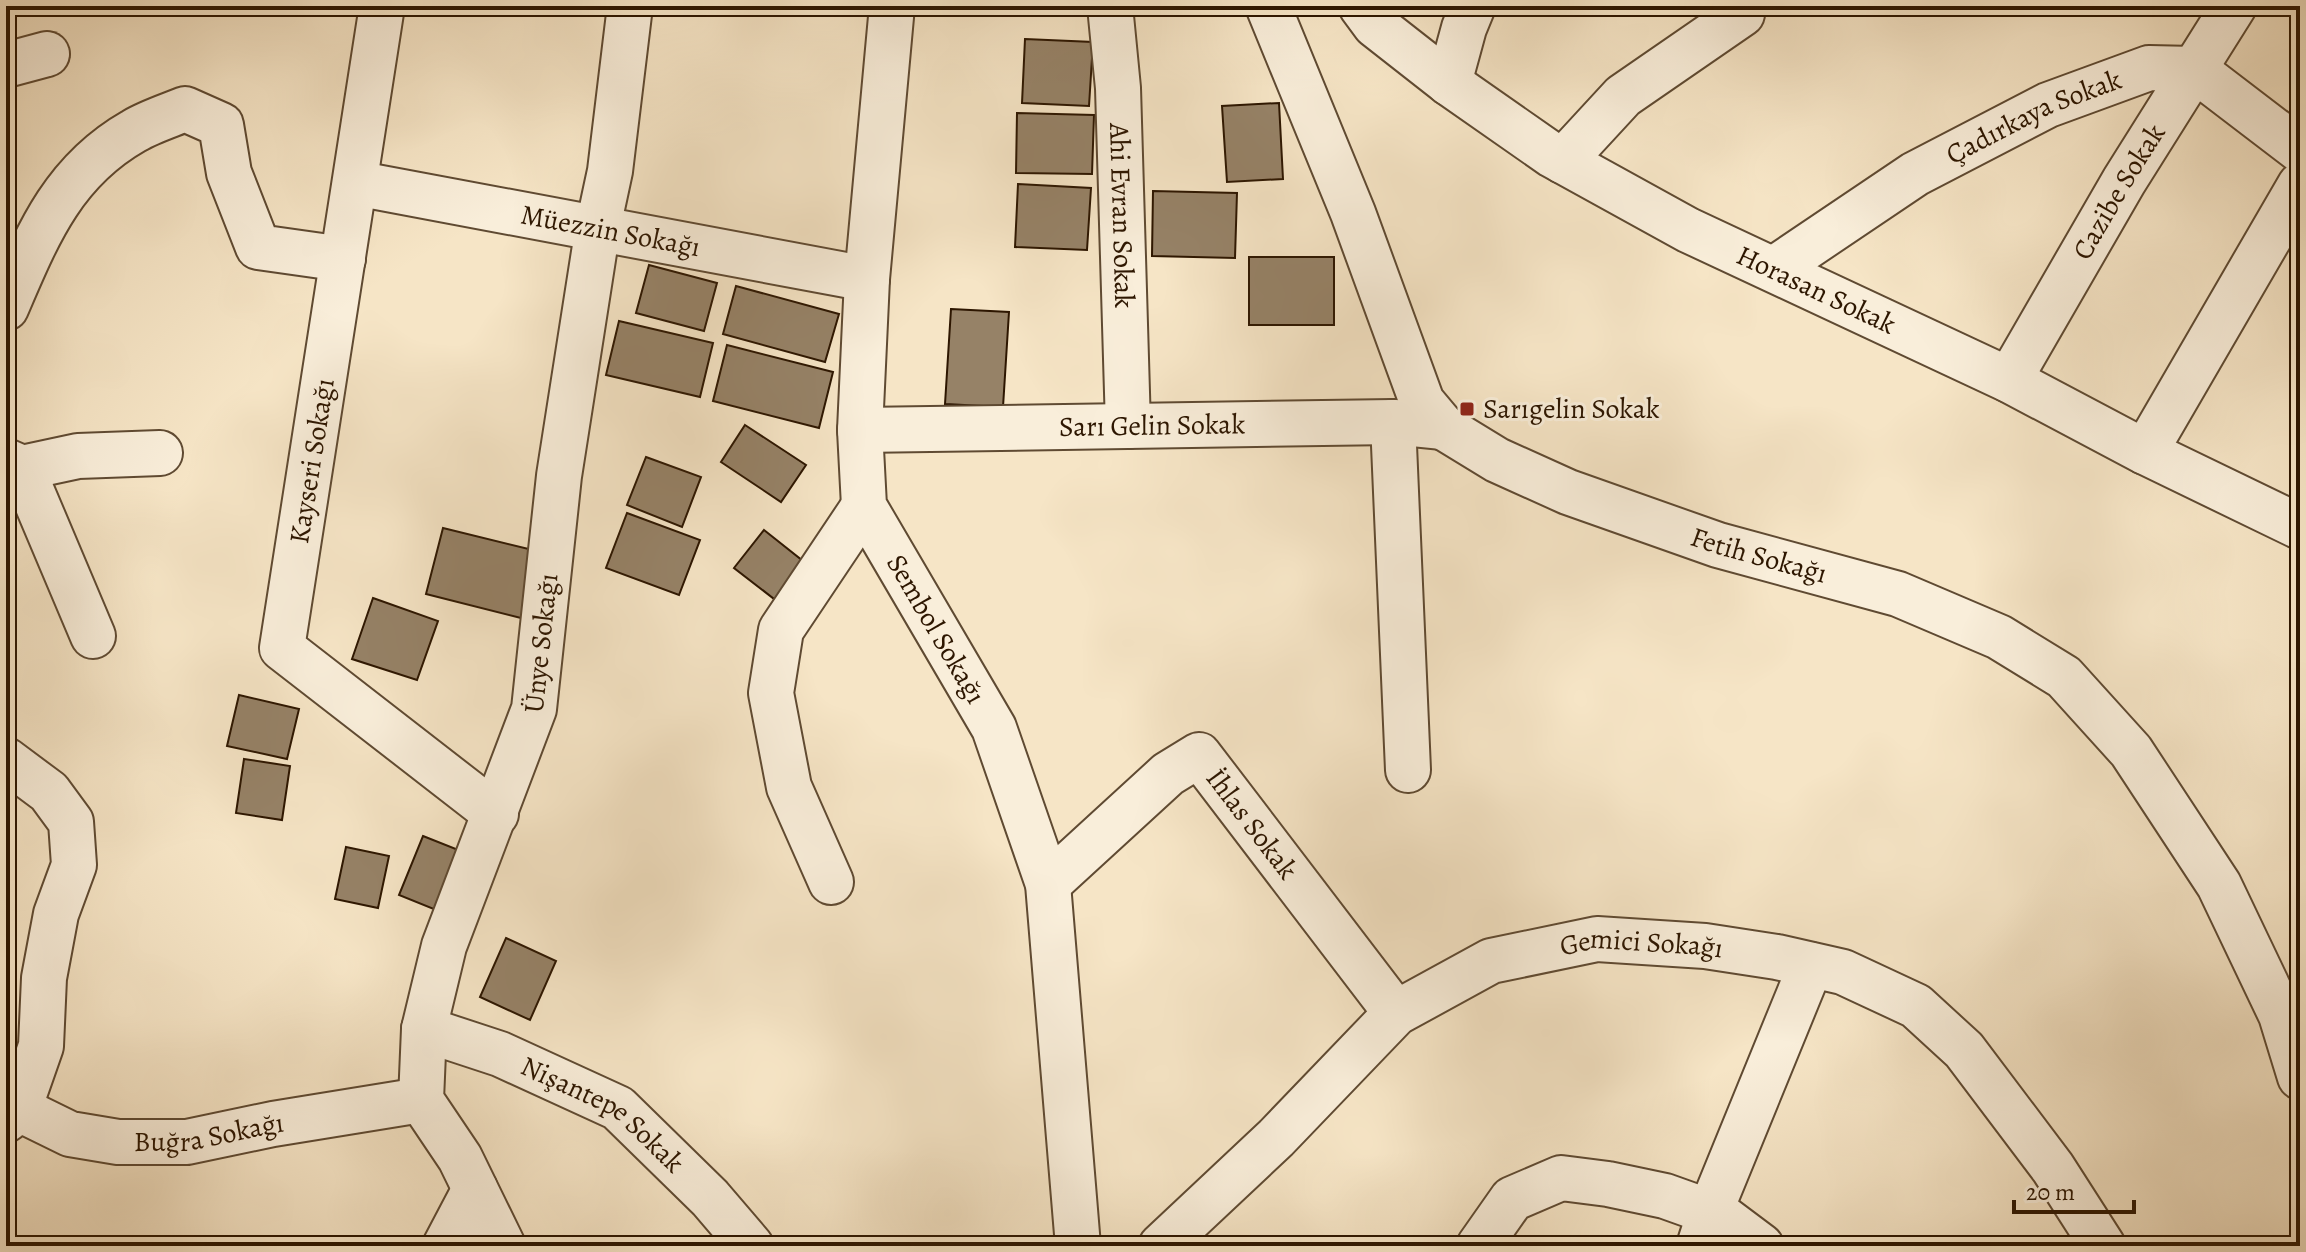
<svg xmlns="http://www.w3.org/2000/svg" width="2306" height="1252" viewBox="0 0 2306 1252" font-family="Alegreya,serif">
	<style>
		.building { fill: #968267; stroke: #2d1600; stroke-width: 2 }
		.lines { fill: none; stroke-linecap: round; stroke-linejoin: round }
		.minor-casing { stroke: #5f4a32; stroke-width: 48 }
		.minor { stroke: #f9eeda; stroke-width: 44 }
		.poi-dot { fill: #8f2418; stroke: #f9eeda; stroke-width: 3 }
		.labels { text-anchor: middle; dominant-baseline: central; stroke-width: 6; stroke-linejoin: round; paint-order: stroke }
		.street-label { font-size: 28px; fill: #2d1600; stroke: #f9eeda }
		.poi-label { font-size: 28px; fill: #2d1600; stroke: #f9eeda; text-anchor: start }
	</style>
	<rect width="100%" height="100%" fill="#f6e5c6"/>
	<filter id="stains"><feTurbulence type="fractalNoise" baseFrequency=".0025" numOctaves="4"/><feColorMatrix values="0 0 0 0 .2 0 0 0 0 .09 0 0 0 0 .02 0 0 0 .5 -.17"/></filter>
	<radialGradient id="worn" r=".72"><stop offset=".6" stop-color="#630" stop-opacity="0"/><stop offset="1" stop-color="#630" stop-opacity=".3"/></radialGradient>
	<g class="building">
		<path d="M1025,39L1093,42L1089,106L1022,103Z"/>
		<path d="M1279,103L1283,179L1227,182L1222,106Z"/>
		<path d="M1017,113L1094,115L1092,174L1016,173Z"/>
		<path d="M1018,184L1091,188L1087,250L1015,247Z"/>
		<path d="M1153,191L1237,193L1235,258L1152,256Z"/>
		<rect x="1249" y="257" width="85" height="68"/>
		<path d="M649,265L717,283L704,331L636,313Z"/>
		<path d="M736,286L839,314L825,362L723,334Z"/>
		<path d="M951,309L1009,312L1003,407L945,404Z"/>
		<path d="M619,321L713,343L700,397L606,375Z"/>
		<path d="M727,345L833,372L819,428L713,401Z"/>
		<path d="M745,425L806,465L781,502L721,462Z"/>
		<path d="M646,457L701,477L682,527L627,505Z"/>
		<path d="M627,513L700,540L679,595L606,568Z"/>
		<path d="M443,528L541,552L525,619L426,594Z"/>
		<path d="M764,530L808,565L778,602L734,568Z"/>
		<path d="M373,598L438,621L417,680L352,659Z"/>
		<path d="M239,695L299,709L287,759L227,746Z"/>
		<path d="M244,759L290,766L282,820L236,813Z"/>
		<path d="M423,836L471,855L446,914L399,895Z"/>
		<path d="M346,847L389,856L378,908L335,899Z"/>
		<path d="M506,938L556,961L530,1020L480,997Z"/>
	</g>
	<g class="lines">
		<defs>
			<g id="minor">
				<path d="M382,6L282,648L496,814"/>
				<path id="s1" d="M892,6L867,279L860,430L864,506L994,728L1048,884L1078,1246"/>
				<path id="s2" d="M1110,6L1118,88L1128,426"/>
				<path id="s3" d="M1268,6L1353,213L1422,402L1443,427L1497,460L1568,492L1718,545L1898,594L1999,637L2064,677L2131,751L2219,885L2281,1015L2300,1077"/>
				<path id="s4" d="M1361,6L1375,25L1449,83L1552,155L1688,230L2009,380L2145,452L2300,527"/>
				<path d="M6,65L47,54"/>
				<path d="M1449,83L1464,28L1473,6"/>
				<path d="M1563,161L1623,96L1742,14"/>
				<path id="s5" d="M355,183L867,279"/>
				<path id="s6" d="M1774,269L1915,174L2048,105L2149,68L2194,69L2300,150"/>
				<path d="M6,308C37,236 62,172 134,131C149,122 168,116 185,109L221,125L229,173L258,247L343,259"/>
				<path id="s7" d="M2009,380L2124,181L2234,6"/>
				<path d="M1393,422L1408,770"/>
				<path id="s8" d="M860,430L1393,422L1443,427"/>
				<path d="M2145,452L2300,185"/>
				<path d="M6,461L22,468L93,636"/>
				<path d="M22,468L78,456L160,453"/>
				<path d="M6,760L49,792L71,822L74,865L56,914L44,978L41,1046L19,1109"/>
				<path d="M831,882L789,787L771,693L781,630L864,506"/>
				<path id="s9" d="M1048,884L1168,774L1199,755L1396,1013"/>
				<path id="s10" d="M424,1029L500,1054L618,1108L710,1198L751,1246"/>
				<path id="s11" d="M6,1120L19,1109L70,1134L118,1142H187L273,1124L421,1100"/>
				<path d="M445,1246L475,1189"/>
				<path id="s12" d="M503,1246L460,1158L421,1100L424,1029L444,946L534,709L559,476L598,227L610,171L630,6"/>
				<path id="s13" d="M1161,1246L1276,1138L1396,1013L1491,961L1597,939L1705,946L1777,957L1843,972L1916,1006L1964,1050L2053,1168L2103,1246"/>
				<path d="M1479,1246L1512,1199L1561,1178L1608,1184L1665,1196L1721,1216L1761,1246"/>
				<path d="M1699,1246L1710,1212L1811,965"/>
			</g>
		</defs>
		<use href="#minor" class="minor-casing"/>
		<use href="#minor" class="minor"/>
	</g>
	<rect class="poi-dot" x="1459" y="401" width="16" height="16" rx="4"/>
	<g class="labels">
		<g class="street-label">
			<text stroke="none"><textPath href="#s6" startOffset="302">Çadırkaya Sokak</textPath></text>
			<text stroke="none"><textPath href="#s7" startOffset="218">Cazibe Sokak</textPath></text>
			<text stroke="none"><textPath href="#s2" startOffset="210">Ahi Evran Sokak</textPath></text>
			<text stroke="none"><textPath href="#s5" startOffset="260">Müezzin Sokağı</textPath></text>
			<text stroke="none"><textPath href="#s4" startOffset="540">Horasan Sokak</textPath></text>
			<text stroke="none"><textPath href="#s8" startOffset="292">Sarı Gelin Sokak</textPath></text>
			<text transform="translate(312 461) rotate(-81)">Kayseri Sokağı</text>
			<text stroke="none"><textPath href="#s3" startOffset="800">Fetih Sokağı</textPath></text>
			<text stroke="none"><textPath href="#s1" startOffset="644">Sembol Sokağı</textPath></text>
			<text stroke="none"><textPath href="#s12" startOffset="644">Ünye Sokağı</textPath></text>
			<text stroke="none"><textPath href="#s9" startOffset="286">İhlas Sokak</textPath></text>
			<text stroke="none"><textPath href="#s13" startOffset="592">Gemici Sokağı</textPath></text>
			<text stroke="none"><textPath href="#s10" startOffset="200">Nişantepe Sokak</textPath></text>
			<text stroke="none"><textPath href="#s11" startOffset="214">Buğra Sokağı</textPath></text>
		</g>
		<g class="poi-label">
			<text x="1483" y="409">Sarıgelin Sokak</text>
		</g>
	</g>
	<rect width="2306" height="1252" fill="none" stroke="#f6e5c6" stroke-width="32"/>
	<rect x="8" y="8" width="2290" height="1236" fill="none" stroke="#2d1600" stroke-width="4"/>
	<rect x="16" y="16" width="2274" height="1220" fill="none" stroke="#2d1600" stroke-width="2"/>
	<path d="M2014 1200v12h120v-12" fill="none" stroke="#2d1600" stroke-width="4"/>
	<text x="2026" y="1200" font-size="24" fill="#2d1600" stroke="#f9eeda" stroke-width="6" paint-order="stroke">20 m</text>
	<rect width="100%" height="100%" filter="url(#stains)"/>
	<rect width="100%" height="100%" fill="url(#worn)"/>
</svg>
